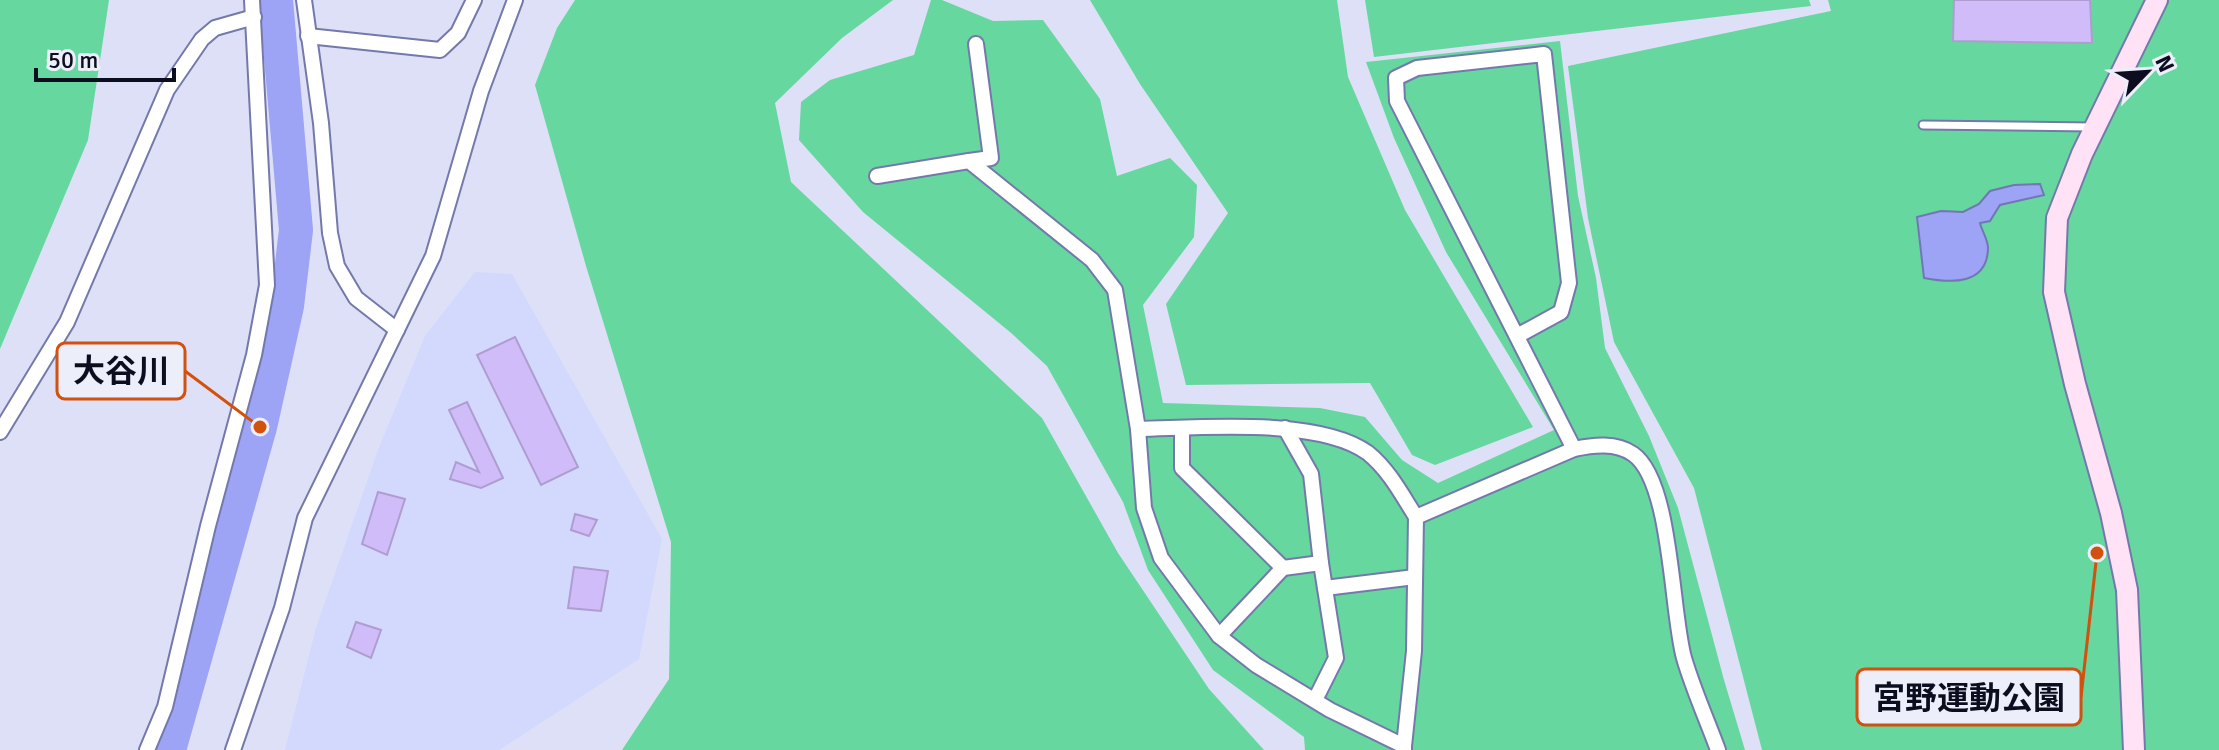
<svg xmlns="http://www.w3.org/2000/svg" width="2219" height="750" viewBox="0 0 2219 750" font-family="Signika,'Noto Sans JP',sans-serif">
	<style>
		.built { fill: #d3d8fd }
		.green { fill: #65d79f }
		.water { fill: #9da3f5; stroke: #7276b5; stroke-width: 2 }
		.lines { fill: none; stroke-linecap: round; stroke-linejoin: round }
		.river { stroke: #9da3f5; stroke-width: 34 }
		.building { fill: #d1bcfa; stroke: #af9dd1; stroke-width: 2 }
		.lane-casing { stroke: #7479ab; stroke-width: 11 }
		.street-casing { stroke: #7479ab; stroke-width: 18 }
		.secondary-casing { stroke: #7479ab; stroke-width: 24 }
		.lane { stroke: #fff; stroke-width: 7 }
		.street { stroke: #fff; stroke-width: 14 }
		.secondary { stroke: #ffe2f5; stroke-width: 20 }
		.leader { fill: none; stroke: #d2510e; stroke-width: 3 }
		.callout-dot { fill: #d2510e; stroke: #eceef9; stroke-width: 3 }
		.callout { fill: #eceef9; stroke: #d2510e; stroke-width: 3 }
		.callout-label { font-size: 32px; text-anchor: middle; font-weight: bold; fill: #0d0d20 }
	</style>
	<rect width="100%" height="100%" fill="#dde0f6"/>
	<path class="built" d="M475,272L512,274L662,539L639,659L499,750H285L316,628L378,450L425,336Z"/>
	<g class="green">
		<path d="M0,0H109L88,140L0,349Z"/>
		<path d="M575,0H893L842,38L775,103L791,182L1042,418L1118,553L1209,689L1264,750H622L669,679L671,542L586,266L535,85L557,28Z"/>
		<path d="M931,0H942L993,21L1043,20L1100,99L1117,176L1170,158L1197,185L1194,237L1143,305L1163,403L1320,408L1365,417L1402,460L1438,483L1554,430L1446,252L1394,138L1366,62L1560,41L1578,196L1596,278L1605,348L1649,436L1678,508L1724,680L1745,750H1305L1304,737L1213,670L1148,570L1123,502L1047,366L1010,332L863,212L799,140L801,102L830,80L914,55Z"/>
		<path d="M1090,0H1337L1348,77L1405,210L1533,427L1435,465L1412,455L1370,383L1186,385L1166,304L1228,213L1140,84Z"/>
		<path d="M1365,0H1809L1811,6L1374,57Z"/>
		<path d="M1828,0H2219V750H1762L1694,488L1614,342L1588,218L1568,66L1831,11Z"/>
	</g>
	<path class="water" d="M2040,184L2044,195L2000,205L1990,221L1980,223C1982,231 1987,238 1988,247C1988,286 1950,283 1924,278L1917,217L1941,211L1963,212L1979,204L1990,191L2014,185Z"/>
	<g class="lines">
		<path class="river" d="M169,750L260,427L287,306L296,230L276,0"/>
	</g>
	<g class="building">
		<path d="M1954,0H2090L2092,43L1953,41Z"/>
		<path d="M515,337L578,467L541,485L477,355Z"/>
		<path d="M467,402L503,478L481,488L450,479L456,462L479,472L449,410Z"/>
		<path d="M378,492L405,499L387,555L362,544Z"/>
		<path d="M575,514L597,520L589,536L571,530Z"/>
		<path d="M574,567L608,571L601,611L568,608Z"/>
		<path d="M356,622L381,630L371,658L347,647Z"/>
	</g>
	<g class="lines">
		<defs>
			<path id="lane" d="M1923,125L2093,127"/>
			<g id="street">
				<path d="M304,0L321,123L330,233L337,266L356,298L397,330"/>
				<path d="M308,36L440,50L458,33L474,0"/>
				<path d="M969,161L991,158L976,44"/>
				<path d="M877,176L969,161L1092,260L1115,290L1138,429L1144,508L1161,558L1219,636L1256,665L1330,710L1404,746V750"/>
				<path d="M1517,336L1561,312L1569,283L1544,54L1417,68L1396,78L1397,101L1574,449"/>
				<path d="M1285,428L1311,474L1321,563"/>
				<path d="M1138,429C1199,428 1319,417 1368,453C1389,470 1402,495 1416,517"/>
				<path d="M1182,429V468L1283,568L1321,563L1336,658L1315,700"/>
				<path d="M0,432L67,322L167,90L202,39L215,28L254,17"/>
				<path d="M1325,588L1415,577"/>
				<path d="M1219,636L1283,568"/>
				<path d="M1404,746L1414,651L1416,517L1574,449C1593,445 1616,442 1633,454C1672,481 1671,612 1684,658C1693,689 1707,720 1718,750"/>
				<path d="M147,750L165,707L208,526L254,355L267,285L252,0"/>
				<path d="M233,750L282,608L305,518L433,256L481,91L515,0"/>
			</g>
			<path id="secondary" d="M2134,750L2127,590L2111,513L2075,384L2054,292L2057,218L2082,154L2157,0"/>
		</defs>
		<use href="#lane" class="lane-casing"/>
		<use href="#street" class="street-casing"/>
		<use href="#secondary" class="secondary-casing"/>
		<use href="#lane" class="lane"/>
		<use href="#street" class="street"/>
		<use href="#secondary" class="secondary"/>
	</g>
	<path class="leader" d="M260 427L185 371M2097 553L2081 697"/>
	<g class="callout-dot">
		<circle cx="260" cy="427" r="8"/>
		<circle cx="2097" cy="553" r="8"/>
	</g>
	<g class="callout">
		<rect x="57" y="343" width="128" height="56" rx="8"/>
		<rect x="1857" y="669" width="224" height="56" rx="8"/>
	</g>
	<g class="callout-label">
		<text x="121" y="382">大谷川</text>
		<text x="1969" y="709">宮野運動公園</text>
	</g>
	<g transform="translate(2147 72) rotate(65)" stroke="#eceef9" stroke-width="6" paint-order="stroke">
	<path d="M0-6L14 30L0 20L-14 30Z" fill="#0d0d20"/>
	<text y="-12" font-size="22" font-weight="bold" text-anchor="middle" fill="#0d0d20">N</text>
	</g>
	<path d="M36 68v12h138v-12" fill="none" stroke="#0d0d20" stroke-width="4"/>
	<text x="48" y="68" font-size="24" fill="#0d0d20" stroke="#eceef9" stroke-width="6" paint-order="stroke">50 m</text>
</svg>
